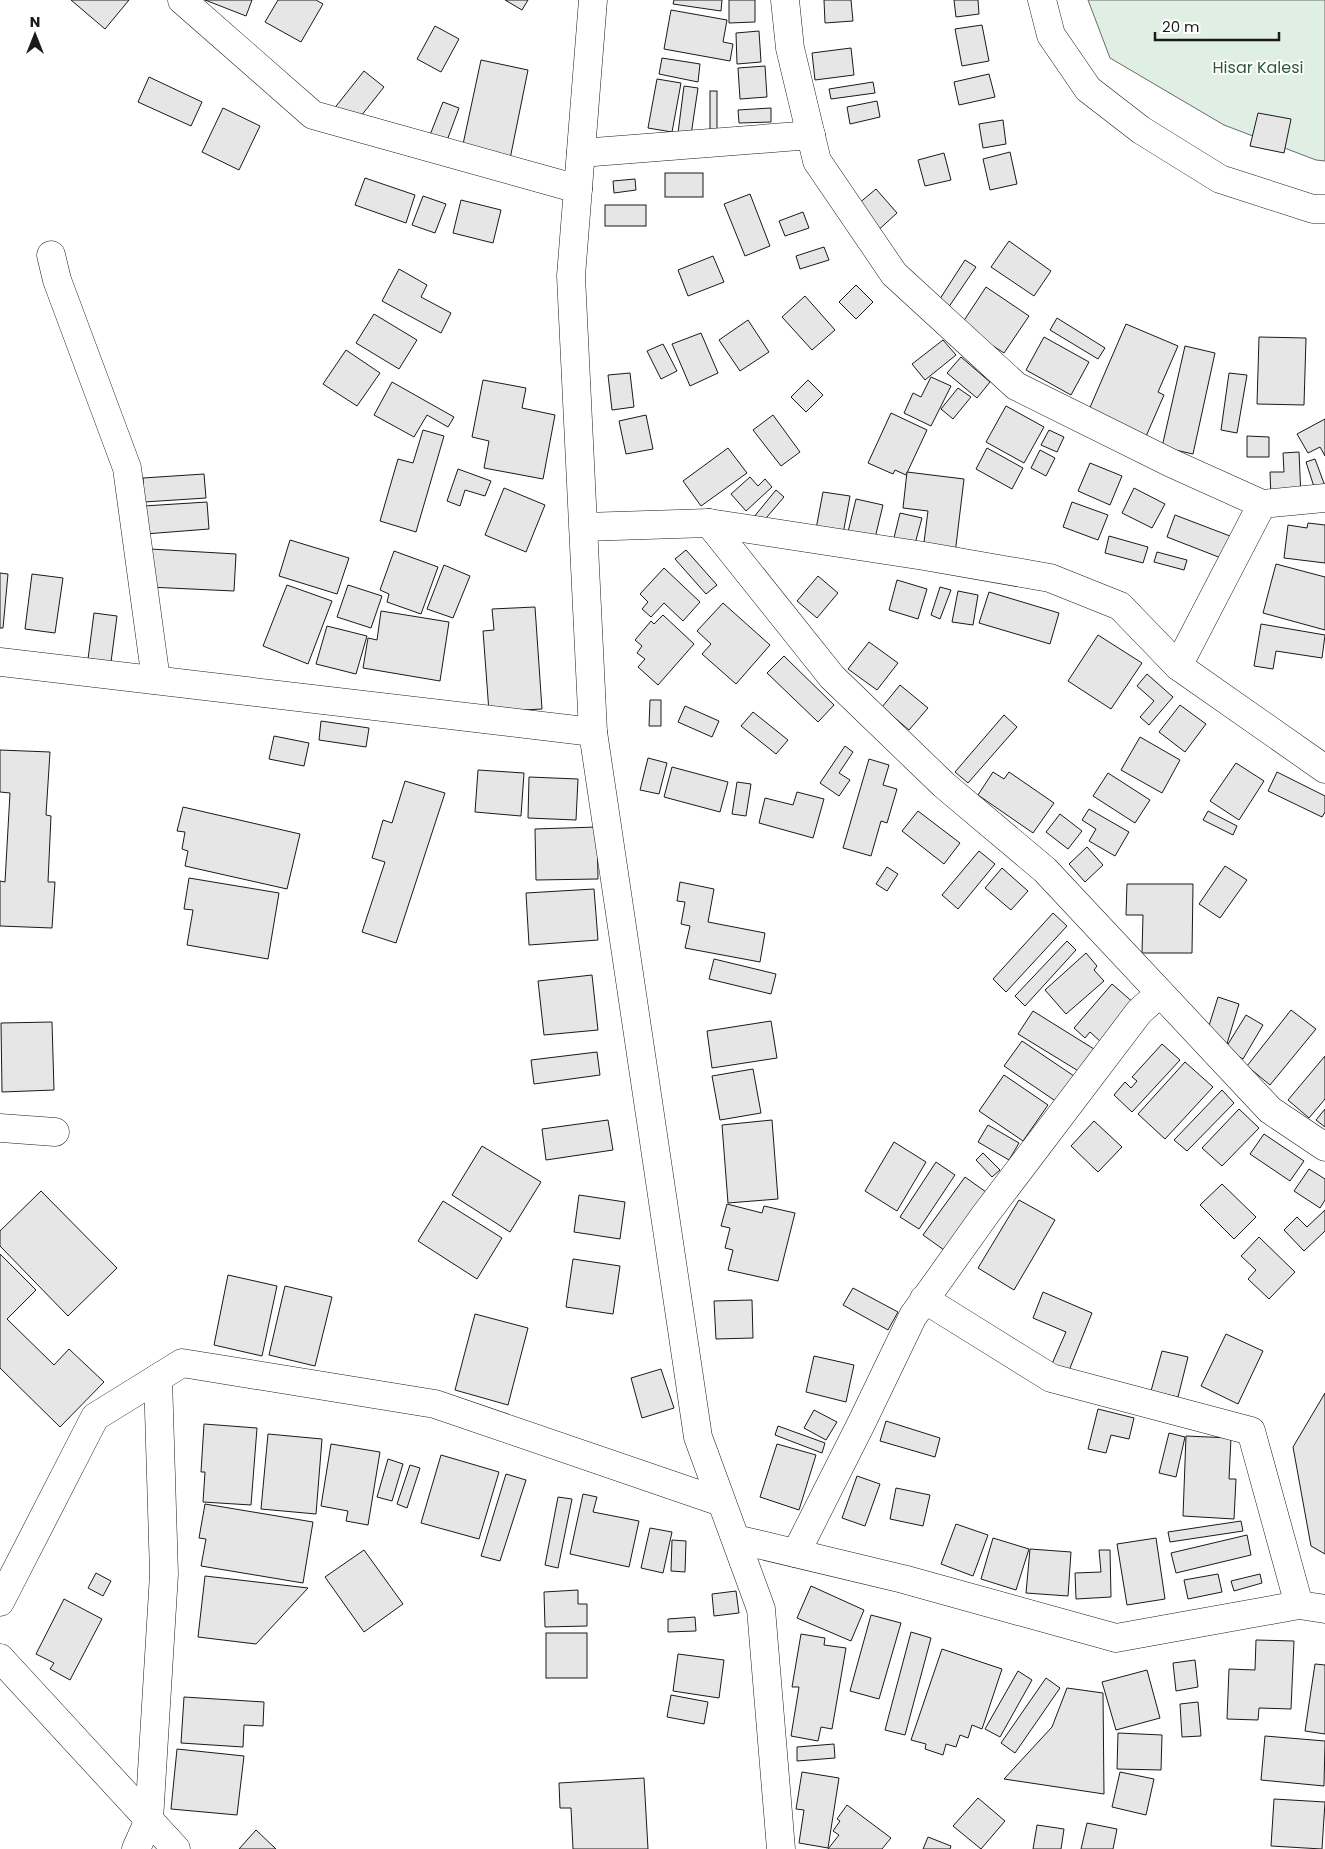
<svg xmlns="http://www.w3.org/2000/svg" width="1325" height="1849" viewBox="0 0 1325 1849" font-family="Poppins,sans-serif">
	<style>
		.green { fill: #e0efe3; stroke: #6a6a6a }
		.building { fill: #e6e6e6; stroke: #1a1a1a }
		.lines { fill: none; stroke-linecap: round; stroke-linejoin: round }
		.street-casing { stroke: #1a1a1a; stroke-width: 29 }
		.secondary-casing { stroke: #1a1a1a; stroke-width: 29 }
		.street { stroke: #fff; stroke-width: 28 }
		.secondary { stroke: #fff; stroke-width: 28 }
		.labels { text-anchor: middle; dominant-baseline: central; stroke-width: 4; stroke-linejoin: round; paint-order: stroke }
		.park-label { font-size: 16px; fill: #2b5a34; stroke: #fff }
	</style>
	<rect width="100%" height="100%" fill="#fff"/>
	<path class="green" d="M1088,0H1325V161L1316,160L1224,125L1110,58Z"/>
	<g class="building">
		<path d="M71,0H129L105,29Z"/>
		<path d="M205,0H252L246,16Z"/>
		<path d="M278,0H316L323,4L301,42L265,22Z"/>
		<path d="M505,0H528L522,10Z"/>
		<path d="M674,0H722L721,11L673,4Z"/>
		<path d="M729,0H755V22L729,23Z"/>
		<path d="M824,0H851L853,21L825,23Z"/>
		<path d="M954,0H978L979,14L956,17Z"/>
		<path d="M671,10L727,20L723,42L733,44L730,61L664,49Z"/>
		<path d="M982,25L989,61L962,66L955,29Z"/>
		<path d="M435,26L459,39L441,72L417,59Z"/>
		<path d="M759,31L761,62L737,64L736,33Z"/>
		<path d="M851,48L854,75L815,80L812,53Z"/>
		<path d="M662,58L700,64L698,82L659,74Z"/>
		<path d="M481,60L528,70L510,159L462,149Z"/>
		<path d="M765,66L767,97L740,99L738,68Z"/>
		<path d="M364,71L384,87L353,126L333,110Z"/>
		<path d="M989,74L995,97L959,105L954,82Z"/>
		<path d="M149,77L202,102L191,126L138,102Z"/>
		<path d="M657,79L681,83L672,132L648,128Z"/>
		<path d="M873,82L875,93L831,99L829,89Z"/>
		<path d="M684,86L698,88L691,135L678,133Z"/>
		<rect x="710" y="91" width="7" height="39"/>
		<path d="M877,101L880,117L850,124L847,107Z"/>
		<path d="M443,102L459,108L445,146L428,140Z"/>
		<path d="M223,108L260,126L239,170L202,152Z"/>
		<path d="M771,108V122L739,123L738,110Z"/>
		<path d="M1258,113L1291,119L1284,153L1250,146Z"/>
		<path d="M1003,120L1006,144L983,148L979,124Z"/>
		<path d="M1010,152L1017,184L990,190L983,159Z"/>
		<path d="M944,153L951,180L925,186L918,160Z"/>
		<rect x="665" y="173" width="38" height="24"/>
		<path d="M365,178L415,195L406,223L355,205Z"/>
		<path d="M635,179L636,190L614,193L613,181Z"/>
		<path d="M876,189L897,213L874,234L852,209Z"/>
		<path d="M750,194L770,246L745,256L724,204Z"/>
		<path d="M423,196L446,204L435,233L412,225Z"/>
		<path d="M461,200L501,210L493,243L453,233Z"/>
		<rect x="605" y="205" width="41" height="21"/>
		<path d="M803,212L809,228L785,236L779,221Z"/>
		<path d="M1009,241L1051,271L1034,296L991,267Z"/>
		<path d="M824,247L829,260L800,269L796,256Z"/>
		<path d="M713,256L724,282L688,296L678,270Z"/>
		<path d="M965,260L976,267L946,311L936,305Z"/>
		<path d="M399,269L427,285L421,297L451,313L441,333L382,301Z"/>
		<path d="M856,285L873,302L856,319L839,302Z"/>
		<path d="M986,287L1029,316L1004,353L961,325Z"/>
		<path d="M805,296L835,330L812,350L782,317Z"/>
		<path d="M374,314L417,340L399,369L356,343Z"/>
		<path d="M1057,318L1105,348L1098,359L1050,330Z"/>
		<path d="M748,320L769,352L740,371L719,340Z"/>
		<path d="M1126,324L1178,346L1158,392L1164,395L1144,441L1088,412Z"/>
		<path d="M701,333L718,373L690,386L672,344Z"/>
		<path d="M1044,337L1089,362L1071,395L1026,370Z"/>
		<path d="M1259,337L1306,338L1304,405L1257,404Z"/>
		<path d="M943,340L956,355L925,380L912,364Z"/>
		<path d="M663,344L677,371L661,379L647,351Z"/>
		<path d="M1185,346L1215,353L1193,454L1162,447Z"/>
		<path d="M346,350L380,373L357,406L323,384Z"/>
		<path d="M961,357L990,382L977,398L947,373Z"/>
		<path d="M630,373L634,407L612,410L608,375Z"/>
		<path d="M1229,373L1247,375L1237,433L1221,430Z"/>
		<path d="M931,377L951,386L931,426L904,413L913,393L921,397Z"/>
		<path d="M483,380L526,388L522,408L555,415L543,479L484,468L489,441L472,437Z"/>
		<path d="M808,380L823,395L806,412L791,397Z"/>
		<path d="M392,382L454,417L448,427L427,415L414,437L374,415Z"/>
		<path d="M958,388L971,397L953,419L941,409Z"/>
		<path d="M1006,406L1044,427L1024,463L986,442Z"/>
		<path d="M891,413L927,430L906,475L895,470L893,474L868,463Z"/>
		<path d="M646,415L653,449L626,454L619,421Z"/>
		<path d="M773,415L800,452L781,466L753,430Z"/>
		<path d="M1325,419V456L1320,447L1308,453L1297,434Z"/>
		<path d="M423,430L444,436L416,532L380,521L398,459L413,463Z"/>
		<path d="M1049,430L1064,437L1057,452L1041,445Z"/>
		<path d="M1247,436L1269,437V457H1247Z"/>
		<path d="M728,448L747,473L701,506L683,481Z"/>
		<path d="M987,448L1023,468L1012,489L976,469Z"/>
		<path d="M1040,450L1055,458L1046,476L1031,468Z"/>
		<path d="M1299,452L1301,497L1271,498L1270,472H1284L1283,453Z"/>
		<path d="M1315,459L1325,486L1316,493L1306,462Z"/>
		<path d="M1090,463L1122,476L1110,505L1078,491Z"/>
		<path d="M458,469L491,481L485,496L465,490L460,506L447,501Z"/>
		<path d="M907,472L964,479L955,554L923,550L928,511L903,508Z"/>
		<path d="M204,474L206,498L144,502L143,478Z"/>
		<path d="M750,477L758,486L765,479L772,487L746,511L731,494Z"/>
		<path d="M504,488L545,505L526,552L485,535Z"/>
		<path d="M1134,488L1165,504L1152,528L1122,513Z"/>
		<path d="M776,490L784,497L761,524L753,518Z"/>
		<path d="M823,492L850,496L843,534L816,529Z"/>
		<path d="M856,499L883,505L875,538L848,532Z"/>
		<path d="M207,502L209,529L145,534L144,506Z"/>
		<path d="M1072,502L1108,515L1098,540L1063,527Z"/>
		<path d="M900,513L922,518L913,551L892,546Z"/>
		<path d="M1175,515L1230,536L1221,558L1167,537Z"/>
		<path d="M1308,523L1325,525V563L1284,558L1288,525L1307,528Z"/>
		<path d="M1109,536L1148,547L1143,563L1105,553Z"/>
		<path d="M290,540L349,558L337,594L279,576Z"/>
		<path d="M150,549L236,554L234,591L148,587Z"/>
		<path d="M686,550L717,585L706,594L675,559Z"/>
		<path d="M394,551L438,567L421,614L387,602L389,594L380,590Z"/>
		<path d="M1157,552L1187,560L1184,570L1154,562Z"/>
		<path d="M1276,564L1325,577V630L1263,613Z"/>
		<path d="M444,565L470,576L453,618L427,609Z"/>
		<path d="M664,568L700,602L683,621L664,603L651,617L642,609L648,602L640,594Z"/>
		<path d="M0,573L8,574L3,628H0Z"/>
		<path d="M32,574L63,578L55,633L25,629Z"/>
		<path d="M818,576L838,593L817,618L797,601Z"/>
		<path d="M897,580L927,589L918,619L889,610Z"/>
		<path d="M287,585L332,601L308,664L263,646Z"/>
		<path d="M348,585L382,596L371,628L337,617Z"/>
		<path d="M940,587L951,590L940,619L931,615Z"/>
		<path d="M958,591L978,595L973,625L952,622Z"/>
		<path d="M989,592L1059,613L1050,644L979,623Z"/>
		<path d="M723,603L770,645L736,684L702,654L711,644L697,631Z"/>
		<path d="M535,607L542,709L489,712L483,631L494,630L492,609Z"/>
		<path d="M381,611L449,622L440,681L363,668L368,638L377,640Z"/>
		<path d="M94,613L117,616L111,662L88,659Z"/>
		<path d="M663,615L694,644L658,685L638,667L645,659L637,653L642,646L635,640L651,621L654,624Z"/>
		<path d="M1261,624L1325,635L1322,658L1276,651L1273,669L1254,666Z"/>
		<path d="M327,626L367,636L356,674L316,664Z"/>
		<path d="M1098,635L1142,663L1111,709L1068,681Z"/>
		<path d="M869,642L898,663L877,690L848,669Z"/>
		<path d="M784,656L834,705L818,722L767,673Z"/>
		<path d="M1147,674L1173,697L1149,725L1140,717L1154,701L1137,686Z"/>
		<path d="M900,685L928,708L909,730L882,707Z"/>
		<path d="M650,700H661V726H649Z"/>
		<path d="M1180,705L1206,724L1185,752L1159,732Z"/>
		<path d="M685,706L719,721L712,737L678,722Z"/>
		<path d="M753,712L788,740L776,754L741,726Z"/>
		<path d="M1004,715L1017,727L968,783L955,772Z"/>
		<path d="M321,721L369,728L366,747L319,740Z"/>
		<path d="M274,736L309,743L304,766L269,759Z"/>
		<path d="M1140,737L1180,760L1162,793L1121,770Z"/>
		<path d="M845,746L853,752L839,773L850,780L839,796L820,783Z"/>
		<path d="M0,750L50,752L46,815L51,816L48,882H55L52,928L0,926V881L5,882L10,793L0,792Z"/>
		<path d="M648,758L667,763L659,794L640,790Z"/>
		<path d="M869,759L889,765L883,785L897,789L887,823L881,821L871,856L843,848Z"/>
		<path d="M1236,763L1264,781L1239,820L1210,801Z"/>
		<path d="M672,767L728,782L720,812L664,797Z"/>
		<path d="M478,770L524,773L521,816L475,812Z"/>
		<path d="M993,772L1004,779L1009,772L1054,803L1033,833L978,795Z"/>
		<path d="M1277,772L1325,796V812L1322,817L1268,791Z"/>
		<path d="M1108,773L1150,800L1135,823L1093,796Z"/>
		<path d="M529,777L578,779L576,820L528,818Z"/>
		<path d="M405,781L445,793L396,943L362,932L385,862L372,858L383,820L392,823Z"/>
		<path d="M737,782L751,784L746,816L732,814Z"/>
		<path d="M797,792L824,799L813,838L759,823L765,798L793,805Z"/>
		<path d="M183,807L300,834L287,889L185,866L188,851L182,849L185,832L177,831Z"/>
		<path d="M1089,809L1129,832L1115,856L1089,841L1096,829L1082,820Z"/>
		<path d="M918,811L960,843L944,864L902,831Z"/>
		<path d="M1208,811L1237,826L1233,835L1203,820Z"/>
		<path d="M1060,814L1082,831L1068,849L1046,832Z"/>
		<path d="M597,827L598,879L536,880L535,829Z"/>
		<path d="M1087,847L1103,865L1085,882L1069,864Z"/>
		<path d="M979,851L995,864L958,909L942,895Z"/>
		<path d="M1225,866L1247,880L1220,918L1199,904Z"/>
		<path d="M887,867L898,874L887,891L876,884Z"/>
		<path d="M1002,868L1028,891L1011,910L985,888Z"/>
		<path d="M189,878L279,893L268,959L187,945L193,910L184,909Z"/>
		<path d="M680,882L714,889L708,922L765,933L760,962L685,948L690,926L681,924L685,902L677,901Z"/>
		<path d="M1127,884H1193L1192,953H1142L1143,915H1126Z"/>
		<path d="M594,889L598,940L529,945L526,893Z"/>
		<path d="M1053,913L1067,926L1006,992L993,979Z"/>
		<path d="M1067,941L1076,950L1025,1006L1015,996Z"/>
		<path d="M1086,953L1097,966L1094,970L1104,981L1066,1014L1045,990Z"/>
		<path d="M714,959L776,974L771,994L709,979Z"/>
		<path d="M592,975L598,1030L544,1035L538,981Z"/>
		<path d="M1112,984L1135,1004L1102,1043L1090,1032L1085,1038L1074,1028Z"/>
		<path d="M1218,997L1239,1004L1226,1047L1207,1032Z"/>
		<path d="M1291,1010L1316,1029L1270,1085L1247,1066Z"/>
		<path d="M1033,1011L1094,1049L1080,1072L1018,1034Z"/>
		<path d="M1246,1015L1263,1025L1243,1059L1225,1049Z"/>
		<path d="M771,1021L777,1058L712,1068L707,1031Z"/>
		<path d="M52,1022L54,1090L2,1092L1,1023Z"/>
		<path d="M1022,1041L1074,1076L1057,1102L1004,1066Z"/>
		<path d="M1162,1044L1180,1060L1132,1112L1114,1095L1125,1082L1131,1088L1137,1081L1132,1077Z"/>
		<path d="M597,1052L600,1075L534,1084L531,1060Z"/>
		<path d="M1325,1056V1099L1309,1118L1288,1100Z"/>
		<path d="M1185,1062L1213,1087L1165,1139L1138,1114Z"/>
		<path d="M753,1069L761,1113L720,1120L712,1076Z"/>
		<path d="M1004,1075L1048,1105L1023,1141L979,1111Z"/>
		<path d="M1222,1090L1234,1103L1187,1151L1174,1140Z"/>
		<path d="M1239,1109L1259,1128L1222,1166L1202,1148Z"/>
		<path d="M1325,1109V1127L1316,1120Z"/>
		<path d="M608,1120L613,1150L546,1160L542,1129Z"/>
		<path d="M772,1120L778,1199L728,1203L722,1125Z"/>
		<path d="M1094,1121L1122,1147L1098,1172L1071,1146Z"/>
		<path d="M988,1125L1019,1143L1009,1160L978,1142Z"/>
		<path d="M1264,1134L1304,1161L1290,1181L1250,1154Z"/>
		<path d="M894,1142L926,1162L897,1211L865,1191Z"/>
		<path d="M482,1146L541,1182L510,1232L452,1195Z"/>
		<path d="M983,1153L1000,1170L992,1177L976,1160Z"/>
		<path d="M936,1162L955,1175L919,1229L900,1217Z"/>
		<path d="M1309,1169L1325,1179V1200L1320,1208L1294,1191Z"/>
		<path d="M965,1177L993,1197L951,1255L923,1235Z"/>
		<path d="M1222,1184L1256,1217L1234,1239L1200,1205Z"/>
		<path d="M41,1191L117,1268L68,1316L0,1246V1231Z"/>
		<path d="M579,1195L625,1202L620,1239L574,1232Z"/>
		<path d="M1019,1200L1055,1220L1014,1290L978,1268Z"/>
		<path d="M443,1201L502,1238L477,1279L418,1241Z"/>
		<path d="M727,1204L762,1213L764,1206L795,1213L778,1281L728,1270L733,1250L725,1248L730,1228L721,1226Z"/>
		<path d="M1325,1210V1231L1304,1251L1284,1230L1297,1217L1307,1227Z"/>
		<path d="M1259,1237L1295,1272L1269,1299L1248,1279L1256,1270L1241,1256Z"/>
		<path d="M0,1254L36,1290L7,1319L54,1365L69,1349L104,1382L60,1427L0,1368Z"/>
		<path d="M573,1259L620,1266L613,1314L566,1307Z"/>
		<path d="M228,1275L277,1286L262,1356L214,1345Z"/>
		<path d="M285,1286L332,1297L315,1366L269,1355Z"/>
		<path d="M853,1288L898,1312L888,1330L843,1305Z"/>
		<path d="M1043,1292L1092,1313L1068,1373L1051,1366L1066,1332L1033,1318Z"/>
		<path d="M752,1300L753,1338L716,1339L714,1301Z"/>
		<path d="M475,1314L528,1328L508,1405L455,1390Z"/>
		<path d="M1226,1334L1263,1351L1238,1404L1201,1386Z"/>
		<path d="M1162,1351L1188,1357L1178,1397L1151,1391Z"/>
		<path d="M814,1356L854,1365L846,1402L806,1392Z"/>
		<path d="M661,1369L674,1408L642,1418L631,1378Z"/>
		<path d="M1325,1393V1554L1311,1546L1293,1447Z"/>
		<path d="M1098,1409L1134,1418L1129,1439L1111,1435L1106,1453L1088,1449Z"/>
		<path d="M814,1410L837,1422L826,1440L804,1428Z"/>
		<path d="M886,1421L940,1438L935,1457L880,1441Z"/>
		<path d="M204,1424L257,1428L251,1505L203,1502L205,1472H201Z"/>
		<path d="M778,1426L825,1443L822,1453L775,1435Z"/>
		<path d="M1169,1433L1185,1437L1176,1477L1159,1473Z"/>
		<path d="M268,1434L322,1439L316,1514L261,1509Z"/>
		<path d="M1186,1436L1231,1438L1229,1479H1236L1234,1519L1183,1516Z"/>
		<path d="M331,1444L380,1452L368,1525L346,1521L348,1511L321,1506Z"/>
		<path d="M777,1444L816,1455L799,1510L760,1497Z"/>
		<path d="M441,1455L499,1472L479,1539L421,1523Z"/>
		<path d="M388,1459L403,1464L392,1501L377,1497Z"/>
		<path d="M410,1465L420,1468L407,1508L397,1504Z"/>
		<path d="M506,1474L526,1480L500,1561L481,1556Z"/>
		<path d="M857,1476L880,1484L865,1526L842,1518Z"/>
		<path d="M896,1488L930,1495L923,1526L890,1519Z"/>
		<path d="M583,1494L597,1497L593,1512L639,1521L629,1567L570,1554Z"/>
		<path d="M558,1497L572,1499L558,1568L545,1565Z"/>
		<path d="M205,1504L313,1522L303,1583L201,1566L206,1539L199,1538Z"/>
		<path d="M1241,1521L1243,1531L1170,1542L1168,1532Z"/>
		<path d="M956,1524L988,1535L973,1576L941,1564Z"/>
		<path d="M650,1528L672,1532L663,1573L641,1568Z"/>
		<path d="M1247,1535L1251,1555L1176,1573L1171,1553Z"/>
		<path d="M993,1538L1029,1549L1016,1590L981,1579Z"/>
		<path d="M1156,1538L1165,1599L1127,1605L1117,1544Z"/>
		<path d="M672,1540L686,1541L685,1572L671,1571Z"/>
		<path d="M1030,1549L1071,1552L1068,1596L1026,1593Z"/>
		<path d="M364,1550L403,1604L364,1632L325,1577Z"/>
		<path d="M1099,1550H1110L1111,1597L1076,1599L1075,1573L1101,1572Z"/>
		<path d="M96,1573L111,1581L103,1596L88,1588Z"/>
		<path d="M1218,1574L1222,1592L1188,1599L1184,1580Z"/>
		<path d="M1260,1574L1262,1583L1234,1591L1231,1581Z"/>
		<path d="M205,1576L308,1588L256,1644L198,1637Z"/>
		<path d="M811,1586L864,1610L851,1641L797,1618Z"/>
		<path d="M578,1590V1604H587V1626L545,1627L544,1592Z"/>
		<path d="M736,1591L739,1613L714,1616L712,1594Z"/>
		<path d="M64,1599L102,1619L70,1680L50,1669L54,1663L36,1654Z"/>
		<path d="M871,1615L901,1623L879,1699L850,1691Z"/>
		<path d="M695,1617L696,1631L668,1632V1619Z"/>
		<path d="M911,1632L931,1638L905,1735L885,1730Z"/>
		<rect x="546" y="1633" width="41" height="45"/>
		<path d="M801,1634L825,1638L824,1645L846,1648L832,1729L821,1727L818,1741L791,1736L799,1687H792Z"/>
		<path d="M1256,1640L1294,1641L1291,1709L1259,1708L1258,1720L1227,1719L1229,1669L1255,1670Z"/>
		<path d="M942,1649L1002,1669L982,1729L972,1725L968,1738L960,1735L956,1747L946,1744L943,1755L925,1749L926,1744L911,1740Z"/>
		<path d="M678,1654L724,1660L719,1698L673,1691Z"/>
		<path d="M1195,1660L1198,1687L1176,1691L1173,1663Z"/>
		<path d="M1315,1664L1325,1665V1734L1305,1731Z"/>
		<path d="M1147,1670L1160,1718L1116,1730L1102,1682Z"/>
		<path d="M1018,1671L1032,1680L1000,1737L985,1729Z"/>
		<path d="M1046,1678L1060,1688L1015,1753L1001,1743Z"/>
		<path d="M1067,1688L1103,1693L1104,1794L1004,1779L1052,1727Z"/>
		<path d="M671,1695L708,1702L704,1724L667,1717Z"/>
		<path d="M184,1697L264,1702L263,1726L244,1725L243,1747L181,1743Z"/>
		<path d="M1198,1702L1201,1736L1182,1737L1180,1704Z"/>
		<path d="M1118,1733L1162,1735L1161,1770L1117,1769Z"/>
		<path d="M1265,1736L1325,1741L1324,1786L1261,1780Z"/>
		<path d="M834,1744L835,1758L797,1761V1747Z"/>
		<path d="M177,1749L244,1756L237,1815L171,1809Z"/>
		<path d="M802,1772L839,1778L828,1848L799,1843L804,1810L796,1809Z"/>
		<path d="M1120,1772L1154,1779L1146,1815L1112,1807Z"/>
		<path d="M644,1778L648,1849H573L571,1808H560L559,1783Z"/>
		<path d="M978,1798L1005,1821L981,1849L953,1826Z"/>
		<path d="M1274,1799L1325,1802L1322,1849L1271,1846Z"/>
		<path d="M847,1805L891,1838L882,1849H828L839,1835L833,1831L840,1821L837,1819Z"/>
		<path d="M1087,1823L1117,1829L1113,1849H1081Z"/>
		<path d="M1037,1825L1064,1829L1061,1849H1033Z"/>
		<path d="M256,1830L276,1849H239Z"/>
		<path d="M928,1837L951,1846L950,1849H923Z"/>
	</g>
	<g class="lines">
		<defs>
			<g id="street">
				<path d="M182,0L313,115L578,189"/>
				<path d="M785,0L790,48L817,161L894,274L1016,386L1171,463L1262,504L1325,498"/>
				<path d="M1042,0L1051,35L1088,89L1141,130L1220,179L1313,209H1325"/>
				<path d="M581,153L811,135"/>
				<path d="M51,255L57,280L127,468L156,680"/>
				<path d="M709,523L832,677L944,785L1045,870L1270,1110L1325,1147"/>
				<path d="M584,527L709,523L924,556L1050,578L1120,606L1178,666L1325,769"/>
				<path d="M0,662L593,732"/>
				<path d="M1178,666L1262,504"/>
				<path d="M0,1128L55,1132"/>
				<path d="M924,1299L1051,1378L1251,1431L1299,1605"/>
				<path d="M736,1539L903,1579L1116,1638L1299,1605L1325,1609"/>
				<path d="M796,1553L862,1422L913,1316L985,1215L1139,1012L1160,993"/>
				<path d="M136,1849L149,1820L164,1574L158,1378"/>
			</g>
			<g id="secondary">
				<path d="M593,0L571,276L593,732L698,1437L761,1609L781,1849"/>
				<path d="M0,1602L95,1417L182,1363L435,1404L721,1502"/>
				<path d="M0,1658L176,1849"/>
			</g>
		</defs>
		<use href="#street" class="street-casing"/>
		<use href="#secondary" class="secondary-casing"/>
		<use href="#street" class="street"/>
		<use href="#secondary" class="secondary"/>
	</g>
	<g class="labels">
		<g class="park-label">
			<text x="1258" y="67">Hisar Kalesi</text>
		</g>
	</g>
	<g transform="translate(35 35)" stroke="#ffffff" stroke-width="4" paint-order="stroke">
	<path d="M0-4L9 19L0 12L-9 19Z" fill="#1a1a1a"/>
	<text y="-8" font-size="14" font-weight="bold" text-anchor="middle" fill="#1a1a1a">N</text>
	</g>
	<path d="M1155 32v8h124v-8" fill="none" stroke="#1a1a1a" stroke-width="2.5"/>
	<text x="1162" y="32" font-size="15" fill="#1a1a1a" stroke="#ffffff" stroke-width="4" paint-order="stroke">20 m</text>
</svg>
